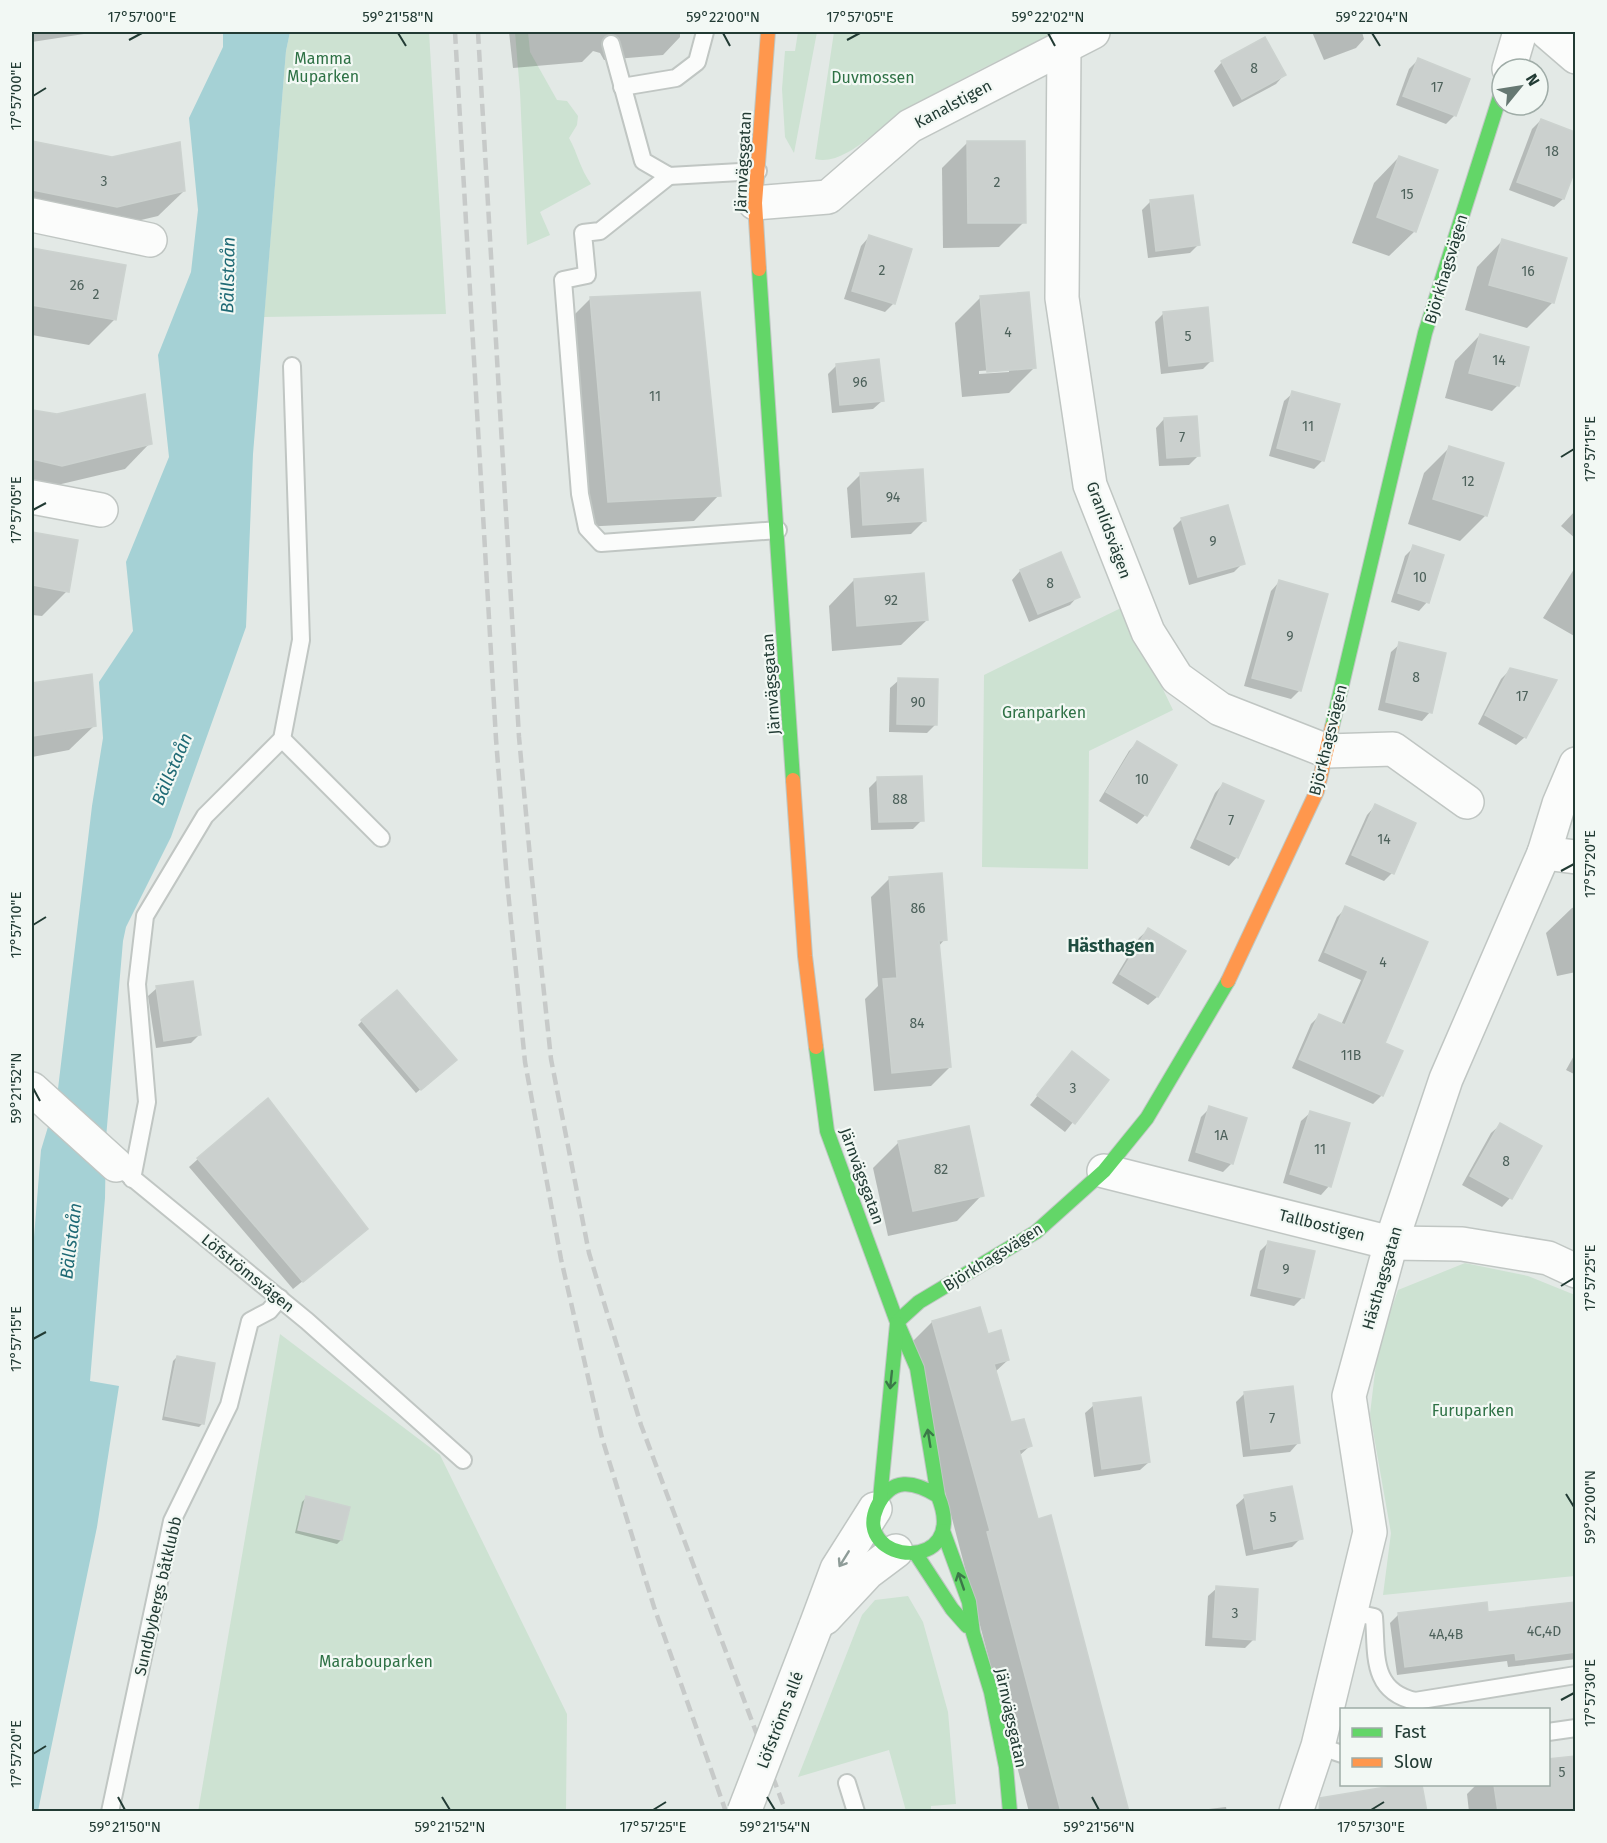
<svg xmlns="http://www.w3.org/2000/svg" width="1607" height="1843" viewBox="0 0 1607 1843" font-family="'Fira Sans',sans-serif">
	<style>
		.green { fill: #cde2d2 }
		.water { fill: #a5d1d5 }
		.shadow { fill: #0003; fill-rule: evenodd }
		.building { fill: #cbd0ce; stroke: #ccd2cf; stroke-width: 1.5 }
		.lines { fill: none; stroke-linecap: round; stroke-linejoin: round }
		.lane-casing { stroke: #c0c6c3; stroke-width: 20 }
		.street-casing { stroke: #c0c6c3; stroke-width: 36 }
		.fast-casing { stroke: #bfc7c3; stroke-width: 16 }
		.slow-casing { stroke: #bfc7c3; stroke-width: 16 }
		.lane { stroke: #fbfcfb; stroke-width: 16 }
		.street { stroke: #fbfcfb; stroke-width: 33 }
		.fast { stroke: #63d668; stroke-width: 14 }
		.slow { stroke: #ff974d; stroke-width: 14 }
		.rail { stroke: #c7cac9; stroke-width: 4.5; stroke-dasharray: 12 6; stroke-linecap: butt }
		.street-bridge-casing { stroke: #c0c6c3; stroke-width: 36; stroke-linecap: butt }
		.street-bridge { stroke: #fbfcfb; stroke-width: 33 }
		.oneway { stroke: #3c7949 }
		.oneway2 { stroke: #8e9c98 }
		.ticks { fill: none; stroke: #223b34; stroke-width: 2 }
		.labels { text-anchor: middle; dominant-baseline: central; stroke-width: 4.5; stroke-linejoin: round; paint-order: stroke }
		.number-label { font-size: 14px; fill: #4d615b }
		.park-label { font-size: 16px; fill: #2e7145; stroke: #f2f8f4 }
		.street-label { font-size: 16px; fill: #223b34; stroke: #f2f8f4 }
		.water-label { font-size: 18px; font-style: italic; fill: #1f6a75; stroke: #f2f8f4 }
		.neighbourhood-label { font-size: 18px; font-weight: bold; fill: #1f4d40; stroke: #f2f8f4 }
		.neatline { fill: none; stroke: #223b34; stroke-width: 2 }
		.ticks-label { font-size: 15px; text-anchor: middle; fill: #223b34 }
	</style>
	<rect width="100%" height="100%" fill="#e3e9e6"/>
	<g class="green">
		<path d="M290,32H429L446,314L264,317L286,51Z"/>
		<path d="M515,32H528L530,52L557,100L567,101L578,116L577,125L569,138C578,154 580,169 591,184L540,212L550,235L527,245L520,92Z"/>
		<path d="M798,32H817L794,153L785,137L782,89L785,51H795Z"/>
		<path d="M834,32H1057C991,64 927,93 869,138C854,149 834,164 815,159Z"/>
		<path d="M1123,607L1173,710L1089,751L1088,869L982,867L984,675Z"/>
		<path d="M1465,1263L1528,1276L1575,1295V1576L1383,1595L1391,1533L1370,1414L1378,1347L1398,1290Z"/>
		<path d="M280,1334L440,1455L567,1714L566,1811L198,1812Z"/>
		<path d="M908,1596L923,1622L948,1712L956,1804L931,1806V1811H906L889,1750L798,1777L862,1615L875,1600Z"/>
	</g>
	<path class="water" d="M223,32H290L286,51L253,454L246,627L171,837L126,927L123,941L106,1138L105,1198L90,1381L119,1386L97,1527L38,1811L32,1812V1262L41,1150L57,1097L92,806L103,738L99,682L133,631L126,562L169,457L158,355L191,272L198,210L189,118L223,47Z"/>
	<g class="shadow">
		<path d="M32,32H97L32,42Z"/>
		<path d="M509,32H680V37L663,55L604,60L600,53L593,51L582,62L513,68Z"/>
		<path d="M1312,32H1362L1364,39L1356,48L1324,60Z"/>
		<path d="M1418,60L1468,79L1454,116L1446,124L1396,105L1409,69Z"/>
		<path d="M1222,62L1284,75L1276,84L1233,107L1214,71Z"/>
		<path d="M1541,120L1576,134V166L1563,199L1554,207L1509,190L1532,129Z"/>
		<path d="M32,142L112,158L184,191L158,216L90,232L32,220Z"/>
		<path d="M968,142L1024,222L999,247L943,248L942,168Z"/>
		<path d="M1399,157L1415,231L1389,256L1352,243L1374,183Z"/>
		<path d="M1151,201L1198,245L1190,253L1148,258L1142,210Z"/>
		<path d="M869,237L894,303L885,312L844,299L861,246Z"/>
		<path d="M1502,241L1553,302L1527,328L1465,310L1477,267Z"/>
		<path d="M32,249L124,266L114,320L89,345L32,335Z"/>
		<path d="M981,297L1034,368L1009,393L962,397L955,323ZM1009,369V372L979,374V371Z"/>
		<path d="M591,298L719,495L694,521L583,527L565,324Z"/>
		<path d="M1164,313L1211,361L1203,369L1161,374L1155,322Z"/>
		<path d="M1480,335L1518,385L1492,411L1445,398L1455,361Z"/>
		<path d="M837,365L882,401L873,409L832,413L828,374Z"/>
		<path d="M1293,393L1323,460L1314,469L1269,456L1284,401Z"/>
		<path d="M32,411L57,416L150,443L125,469L36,490H32Z"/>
		<path d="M1164,419L1198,456L1189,465L1159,466L1156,428Z"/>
		<path d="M1449,448L1486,515L1460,541L1408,524L1424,473Z"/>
		<path d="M860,475L924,521L911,534L851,538L847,488Z"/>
		<path d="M1576,510V539L1561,526Z"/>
		<path d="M1182,519L1243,563L1234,572L1189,585L1173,528Z"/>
		<path d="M32,534L76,542L67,591L42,616L32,615Z"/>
		<path d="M1414,547L1427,602L1419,611L1391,602L1405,556Z"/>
		<path d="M1061,554L1078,596L1070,605L1029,622L1012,580L1020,571Z"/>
		<path d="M1576,566V637L1543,618Z"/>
		<path d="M854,580L927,620L901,645L832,651L829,606Z"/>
		<path d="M1279,582L1326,595L1299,691L1291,699L1244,686L1271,591Z"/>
		<path d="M1400,644L1430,712L1422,721L1378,710L1391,652Z"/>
		<path d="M1510,670L1525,737L1516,745L1478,724L1501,679Z"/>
		<path d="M91,676L95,725L69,750L32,757V684Z"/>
		<path d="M899,680L936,724L927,733L889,732L890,688Z"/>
		<path d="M1137,743L1175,765L1145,815L1137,824L1099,801L1129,751Z"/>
		<path d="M878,779L922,820L913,829L871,830L869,788Z"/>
		<path d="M1223,784L1237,857L1229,866L1190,848L1215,793Z"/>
		<path d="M1375,806L1392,873L1384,881L1345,864L1367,815Z"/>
		<path d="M890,878L945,939L938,947L950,1067L931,1086L874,1091L865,999L878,986L871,897Z"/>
		<path d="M1576,907V972L1557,976L1546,933L1572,908Z"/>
		<path d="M1346,908L1426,943L1383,1043L1382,1095L1373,1104L1292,1068L1311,1024L1319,1016L1341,1025L1361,980L1318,961L1337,917Z"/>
		<path d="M1148,930L1184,951L1157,997L1148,1005L1112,983L1139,938Z"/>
		<path d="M157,988L200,1034L191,1043L156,1048L148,996Z"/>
		<path d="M362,1021L451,1063L416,1093L358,1025Z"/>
		<path d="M1576,1052V1075L1566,1070Z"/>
		<path d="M1072,1053L1107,1080L1065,1132L1030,1105Z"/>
		<path d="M1210,1108L1232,1163L1223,1172L1188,1161L1201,1117Z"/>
		<path d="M1310,1113L1329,1186L1321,1195L1283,1183L1301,1121Z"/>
		<path d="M1500,1125L1539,1146L1510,1198L1502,1207L1462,1185L1491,1133Z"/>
		<path d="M898,1143L982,1195L957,1221L888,1236L873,1168Z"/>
		<path d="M198,1159L357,1237L293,1289L189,1167Z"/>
		<path d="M1268,1243L1303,1297L1294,1306L1250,1296L1260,1251Z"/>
		<path d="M932,1322L987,1336L1008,1360L995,1372L1010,1424L1030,1446L1019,1456L1127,1812H1029L907,1347Z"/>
		<path d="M177,1357L203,1423L199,1427L162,1420L173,1361Z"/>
		<path d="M1244,1394L1298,1443L1290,1452L1243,1457L1236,1402Z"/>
		<path d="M1094,1405L1149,1462L1140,1470L1094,1477L1085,1413Z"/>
		<path d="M1245,1497L1301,1538L1292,1547L1246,1556L1236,1505Z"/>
		<path d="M306,1498L341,1540L337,1544L295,1533L302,1502Z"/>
		<path d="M1217,1588L1254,1639L1245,1648L1205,1646L1208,1596Z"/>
		<path d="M1576,1603V1659L1508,1667L1507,1661L1397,1675L1390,1623L1398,1615L1487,1614Z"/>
		<path d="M1576,1757V1812H1469L1467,1794L1477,1784H1548V1761Z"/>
		<path d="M1226,1807L1227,1812H1183Z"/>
	</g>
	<g class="building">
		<path d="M1265,37L1286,75L1242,99L1221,61Z"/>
		<path d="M1418,58L1470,79L1456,116L1403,96Z"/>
		<path d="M1541,119L1575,132V170L1564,199L1517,182Z"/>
		<path d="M32,141L112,157L180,142L185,191L117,207L32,190Z"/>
		<path d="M967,141H1025L1026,223H968Z"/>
		<path d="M1399,156L1438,170L1416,232L1377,217Z"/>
		<path d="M1193,195L1200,245L1156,251L1150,200Z"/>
		<path d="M869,235L912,249L895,304L852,291Z"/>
		<path d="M1502,239L1567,258L1554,303L1489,285Z"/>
		<path d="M32,248L126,265L116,320L32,305Z"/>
		<path d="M700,292L721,496L608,502L590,297Z"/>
		<path d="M1029,292L1036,368L987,372L980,296Z"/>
		<path d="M1208,307L1213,361L1169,366L1163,312Z"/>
		<path d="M1480,334L1529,347L1519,386L1469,373Z"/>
		<path d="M879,359L884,401L840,405L836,364Z"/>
		<path d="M1292,391L1340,404L1324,461L1277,448Z"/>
		<path d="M145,394L152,444L62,466L32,459V410L57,414Z"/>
		<path d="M1197,416L1200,456L1167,458L1164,418Z"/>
		<path d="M1449,446L1504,463L1487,516L1433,499Z"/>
		<path d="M923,469L926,521L863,525L860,473Z"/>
		<path d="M1228,505L1245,564L1198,577L1181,518Z"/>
		<path d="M32,532L78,540L69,592L32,585Z"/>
		<path d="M1413,545L1444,555L1429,603L1398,593Z"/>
		<path d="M1061,552L1080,597L1038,614L1020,570Z"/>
		<path d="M924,573L928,620L857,626L854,579Z"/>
		<path d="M1279,580L1328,594L1301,691L1252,678Z"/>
		<path d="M1399,642L1446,653L1432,713L1386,702Z"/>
		<path d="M1510,668L1557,680L1526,738L1485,715Z"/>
		<path d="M92,674L96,726L32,736V683Z"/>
		<path d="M898,678L938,679L937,725L897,724Z"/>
		<path d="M1137,741L1177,765L1147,816L1106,792Z"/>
		<path d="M922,776L924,821L879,822L877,777Z"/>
		<path d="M1223,783L1264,801L1238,858L1197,839Z"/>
		<path d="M1375,804L1416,823L1394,874L1352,855Z"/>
		<path d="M942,873L947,940L939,941L951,1067L892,1073L883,979L897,978L889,877Z"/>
		<path d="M1345,906L1428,942L1385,1043L1403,1051L1383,1096L1299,1059L1319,1014L1345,1025L1368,971L1325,952Z"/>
		<path d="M1148,928L1186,951L1158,997L1120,974Z"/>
		<path d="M193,981L201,1035L164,1041L156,986Z"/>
		<path d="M397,990L457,1060L421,1090L361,1020Z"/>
		<path d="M1072,1051L1109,1080L1075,1124L1037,1095Z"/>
		<path d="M268,1098L368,1229L303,1282L197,1158Z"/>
		<path d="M1209,1106L1247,1118L1233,1164L1196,1152Z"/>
		<path d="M1310,1111L1350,1123L1331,1187L1290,1174Z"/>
		<path d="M1500,1123L1542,1146L1512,1199L1470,1176Z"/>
		<path d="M969,1126L984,1196L913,1211L898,1141Z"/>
		<path d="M1268,1241L1315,1251L1304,1298L1258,1288Z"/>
		<path d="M980,1307L988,1334L1001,1330L1009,1360L994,1364L1011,1422L1024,1419L1032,1446L1019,1450L1038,1519L1051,1515L1129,1812H1061L987,1532L990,1531L932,1321Z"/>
		<path d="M177,1356L215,1363L204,1424L165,1416Z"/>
		<path d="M1293,1386L1300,1443L1251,1449L1244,1392Z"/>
		<path d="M1141,1397L1150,1462L1102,1469L1093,1403Z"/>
		<path d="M1292,1486L1303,1539L1254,1549L1244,1495Z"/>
		<path d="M306,1496L350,1507L342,1540L298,1530Z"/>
		<path d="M1216,1586L1258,1589L1255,1640L1213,1637Z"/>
		<path d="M1487,1602L1488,1612L1575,1602V1652L1516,1660L1515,1653L1405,1667L1398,1613Z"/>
		<path d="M1575,1756V1812H1498L1494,1785H1548V1759Z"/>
		<path d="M1398,1785H1422L1427,1812H1319L1320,1798Z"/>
	</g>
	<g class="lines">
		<defs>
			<g id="lane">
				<path d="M611,44L643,161L669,176L758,171"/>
				<path d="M622,87L676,78L697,62L705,32"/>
				<path d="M669,176L600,231L583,233L587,275L563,280L580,494L587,528L601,543L778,530"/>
				<path d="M282,739L381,838"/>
				<path d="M124,1171L307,1321L463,1460"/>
				<path d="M132,1179L147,1102L137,984L145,916L205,816L282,739L301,640L292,366"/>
				<path d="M1351,1612L1374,1617C1377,1653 1370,1691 1415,1701L1576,1675"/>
				<path d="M1548,1732L1576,1728"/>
				<path d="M1318,1746L1342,1754"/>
				<path d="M847,1783L856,1812"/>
				<path d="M110,1812L172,1521L229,1405L250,1321L269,1311L280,1298"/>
			</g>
			<g id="street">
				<path d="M1547,32L1576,57"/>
				<path d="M1064,46L1062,298L1090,485L1148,632L1177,678L1220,709L1327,751L1393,749L1467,802"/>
				<path d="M1509,69L1520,32"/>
				<path d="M755,203L828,197L910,126L1093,32"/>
				<path d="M32,215L150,240"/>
				<path d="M32,497L101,510"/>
				<path d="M1544,853L1576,857"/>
				<path d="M32,1089L116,1165"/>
				<path d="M1104,1171L1391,1243L1462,1244L1548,1258L1576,1271"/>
				<path d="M825,1618L868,1572L896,1551"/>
				<path d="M815,1628L837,1569L875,1509"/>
				<path d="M1296,1812L1318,1746L1370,1532L1349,1396L1391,1243L1446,1079L1544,853L1559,804L1576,764"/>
			</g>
			<g id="fast">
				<path d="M759,269L793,780"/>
				<path d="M1332,727L1425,333L1502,90"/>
				<path d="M816,1047L827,1131L897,1322L917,1368L938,1496C971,1576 851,1564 877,1507C891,1476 914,1481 938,1496"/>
				<path d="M897,1322L919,1302L1036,1232L1104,1171L1147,1118L1228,981"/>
				<path d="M880,1499L897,1324"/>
				<path d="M943,1531L969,1602L973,1633L991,1692L1006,1767L1010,1812"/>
				<path d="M916,1554L952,1609L967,1626"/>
			</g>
			<g id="slow">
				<path d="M759,269L755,203L768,32"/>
				<path d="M793,780L805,956L816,1047"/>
				<path d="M1228,981L1317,791L1332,727"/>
			</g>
		</defs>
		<use href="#lane" class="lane-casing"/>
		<use href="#street" class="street-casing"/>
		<use href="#fast" class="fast-casing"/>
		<use href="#slow" class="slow-casing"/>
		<use href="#lane" class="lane"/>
		<use href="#street" class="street"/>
		<use href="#fast" class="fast"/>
		<use href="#slow" class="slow"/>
		<g class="rail">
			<path d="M455,32L496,739L507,881L525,1062L561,1259L602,1438L654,1607L726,1812"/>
			<path d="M478,32L519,737L532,879L551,1059L589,1253L641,1425L786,1812"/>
		</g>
		<defs>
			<path id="street-bridge" d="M744,1812L815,1628"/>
		</defs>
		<use href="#street-bridge" class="street-bridge-casing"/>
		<use href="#street-bridge" class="street-bridge"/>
	</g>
	<defs><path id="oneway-shaft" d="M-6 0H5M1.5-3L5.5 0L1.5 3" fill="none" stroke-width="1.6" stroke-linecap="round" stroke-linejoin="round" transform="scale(1.5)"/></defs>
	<g class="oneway">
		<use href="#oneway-shaft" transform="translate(891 1380) rotate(96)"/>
		<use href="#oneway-shaft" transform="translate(929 1438) rotate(-99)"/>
		<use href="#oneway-shaft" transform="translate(961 1581) rotate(-109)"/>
	</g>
	<use class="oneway2" href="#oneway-shaft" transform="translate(844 1559) rotate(122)"/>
	<path class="ticks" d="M398,33L406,46M723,33L730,46M1048,33L1055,46M1372,33L1380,46M129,40L142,33M847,40L860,33M33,96L46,88M1561,457L1574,449M33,510L46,503M1561,871L1574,864M33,925L46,917M33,1088L40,1101M1561,1286L1574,1278M33,1339L46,1332M1566,1494L1574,1507M1561,1700L1574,1693M33,1754L46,1746M118,1797L125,1810M442,1797L450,1810M767,1797L775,1810M1092,1797L1099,1810M653,1810L666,1802M1371,1810L1384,1802"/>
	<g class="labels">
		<g class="number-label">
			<text x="1254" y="68">8</text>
			<text x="1437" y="87">17</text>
			<text x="1552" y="151">18</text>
			<text x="104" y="181">3</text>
			<text x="997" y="182">2</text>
			<text x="1407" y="194">15</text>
			<text x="882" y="270">2</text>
			<text x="1528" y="271">16</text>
			<text x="77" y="285">26</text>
			<text x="96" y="294">2</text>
			<text x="1008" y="332">4</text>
			<text x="1188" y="336">5</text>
			<text x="1499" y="360">14</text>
			<text x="860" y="382">96</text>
			<text x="655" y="396">11</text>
			<text x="1308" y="426">11</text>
			<text x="1182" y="437">7</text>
			<text x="1468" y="481">12</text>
			<text x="893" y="497">94</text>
			<text x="1213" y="541">9</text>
			<text x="1420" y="577">10</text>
			<text x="1050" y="583">8</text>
			<text x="891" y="600">92</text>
			<text x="1290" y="636">9</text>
			<text x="1416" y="677">8</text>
			<text x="1522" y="696">17</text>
			<text x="918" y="702">90</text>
			<text x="1142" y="779">10</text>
			<text x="900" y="799">88</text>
			<text x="1231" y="820">7</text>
			<text x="1384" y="839">14</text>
			<text x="918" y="908">86</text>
			<text x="1383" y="962">4</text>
			<text x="917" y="1023">84</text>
			<text x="1351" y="1055">11B</text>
			<text x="1073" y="1088">3</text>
			<text x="1221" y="1135">1A</text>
			<text x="1320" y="1149">11</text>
			<text x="1506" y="1161">8</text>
			<text x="941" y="1169">82</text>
			<text x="1286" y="1269">9</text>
			<text x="1272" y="1418">7</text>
			<text x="1273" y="1517">5</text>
			<text x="1235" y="1613">3</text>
			<text x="1544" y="1631">4C,4D</text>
			<text x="1446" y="1634">4A,4B</text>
			<text x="1562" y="1772">5</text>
		</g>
		<g class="park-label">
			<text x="323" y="58">Mamma<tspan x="323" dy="18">Muparken</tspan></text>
			<text x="873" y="77">Duvmossen</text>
			<text x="1044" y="712">Granparken</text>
			<text x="1473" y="1410">Furuparken</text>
			<text x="376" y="1661">Marabouparken</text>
		</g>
		<g class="street-label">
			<text transform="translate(953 104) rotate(-28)">Kanalstigen</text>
			<text transform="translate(743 162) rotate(-87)">Järnvägsgatan</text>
			<text transform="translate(1446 269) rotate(-73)">Björkhagsvägen</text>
			<text transform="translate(1109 530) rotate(70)">Granlidsvägen</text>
			<text transform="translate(771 684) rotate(-94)">Järnvägsgatan</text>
			<text transform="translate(1328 740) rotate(-76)">Björkhagsvägen</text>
			<text transform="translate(862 1176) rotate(70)">Järnvägsgatan</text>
			<text transform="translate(1322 1225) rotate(14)">Tallbostigen</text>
			<text transform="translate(993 1257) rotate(-32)">Björkhagsvägen</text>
			<text transform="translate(248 1273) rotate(39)">Löfströmsvägen</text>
			<text transform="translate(1382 1278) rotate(-74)">Hästhagsgatan</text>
			<text transform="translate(158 1596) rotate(-77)">Sundbybergs båtklubb</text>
			<text transform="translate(1011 1718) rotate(78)">Järnvägsgatan</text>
			<text transform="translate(780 1720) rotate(-69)">Löfströms allé</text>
		</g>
		<g class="water-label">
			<text transform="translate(228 275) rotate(-89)">Bällstaån</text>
			<text transform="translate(172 769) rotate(-67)">Bällstaån</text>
			<text transform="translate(71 1241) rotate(-83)">Bällstaån</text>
		</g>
		<g class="neighbourhood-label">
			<text x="1111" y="946">Hästhagen</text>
		</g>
	</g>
	<rect width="1607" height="1843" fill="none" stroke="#f2f8f4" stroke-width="66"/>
	<rect x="1340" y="1708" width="210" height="78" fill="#f2f8f4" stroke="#9faca7" stroke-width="1.5"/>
	<rect x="1352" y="1728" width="30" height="9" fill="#63d668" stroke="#9faca7" stroke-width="1.5"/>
	<text x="1394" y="1738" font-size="18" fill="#223b34">Fast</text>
	<rect x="1352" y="1758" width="30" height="9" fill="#ff974d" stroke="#9faca7" stroke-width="1.5"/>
	<text x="1394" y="1768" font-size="18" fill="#223b34">Slow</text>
	<g transform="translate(1520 87) rotate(60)"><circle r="28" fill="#f2f8f4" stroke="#9faca7" stroke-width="1.5"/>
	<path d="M0-4.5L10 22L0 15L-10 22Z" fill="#667872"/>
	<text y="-9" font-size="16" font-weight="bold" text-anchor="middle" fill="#223b34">N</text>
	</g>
	<rect x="33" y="33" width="1541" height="1777" class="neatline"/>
	<g class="ticks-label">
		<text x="142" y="22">17°57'00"E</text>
		<text x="398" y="22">59°21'58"N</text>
		<text x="723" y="22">59°22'00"N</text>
		<text x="860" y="22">17°57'05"E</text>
		<text x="1048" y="22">59°22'02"N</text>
		<text x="1372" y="22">59°22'04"N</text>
		<text transform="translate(16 96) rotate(-90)" y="5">17°57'00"E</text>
		<text transform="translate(1590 449) rotate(-90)" y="5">17°57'15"E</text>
		<text transform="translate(16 510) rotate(-90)" y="5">17°57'05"E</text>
		<text transform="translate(1590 864) rotate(-90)" y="5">17°57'20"E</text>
		<text transform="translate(16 925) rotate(-90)" y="5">17°57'10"E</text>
		<text transform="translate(16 1088) rotate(-90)" y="5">59°21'52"N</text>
		<text transform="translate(1590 1278) rotate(-90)" y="5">17°57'25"E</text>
		<text transform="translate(16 1339) rotate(-90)" y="5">17°57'15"E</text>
		<text transform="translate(1590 1507) rotate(-90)" y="5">59°22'00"N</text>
		<text transform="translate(1590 1693) rotate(-90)" y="5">17°57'30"E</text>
		<text transform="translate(16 1754) rotate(-90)" y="5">17°57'20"E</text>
		<text x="125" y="1832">59°21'50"N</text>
		<text x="450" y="1832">59°21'52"N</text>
		<text x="653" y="1832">17°57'25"E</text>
		<text x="775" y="1832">59°21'54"N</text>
		<text x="1099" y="1832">59°21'56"N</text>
		<text x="1371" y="1832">17°57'30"E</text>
	</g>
</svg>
